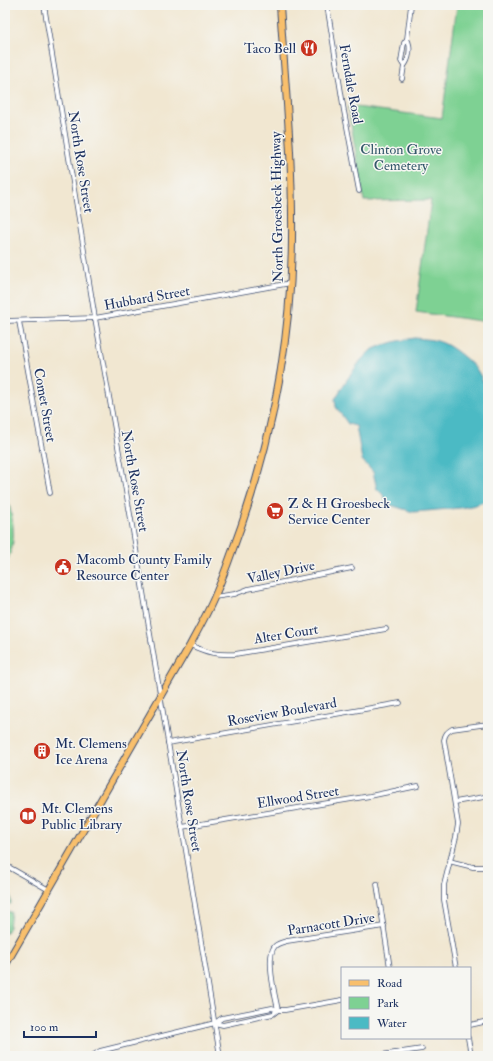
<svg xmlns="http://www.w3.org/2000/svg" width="493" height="1061" viewBox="0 0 493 1061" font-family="'IM FELL Double Pica',serif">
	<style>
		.green { fill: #7ed193; stroke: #4c8078 }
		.water { fill: #4bbac4; stroke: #337491 }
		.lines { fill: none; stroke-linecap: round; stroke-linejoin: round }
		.minor-casing { stroke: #3b4b6f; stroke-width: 5.5 }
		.primary-casing { stroke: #3b4b6f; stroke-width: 8 }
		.minor { stroke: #fff; stroke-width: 4 }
		.primary { stroke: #f8bf6c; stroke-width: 6 }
		.labels { text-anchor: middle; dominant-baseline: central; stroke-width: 3; stroke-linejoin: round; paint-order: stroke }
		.poi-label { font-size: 14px; fill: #1b2f5e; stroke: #f6f6f2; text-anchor: start }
		.street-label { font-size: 14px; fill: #1b2f5e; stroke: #f6f6f2 }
		.park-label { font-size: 14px; fill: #34586b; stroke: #f6f6f2 }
	</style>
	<rect width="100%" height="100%" fill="#f6f6f2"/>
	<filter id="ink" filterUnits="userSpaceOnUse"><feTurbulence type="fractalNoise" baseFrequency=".025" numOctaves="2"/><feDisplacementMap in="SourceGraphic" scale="8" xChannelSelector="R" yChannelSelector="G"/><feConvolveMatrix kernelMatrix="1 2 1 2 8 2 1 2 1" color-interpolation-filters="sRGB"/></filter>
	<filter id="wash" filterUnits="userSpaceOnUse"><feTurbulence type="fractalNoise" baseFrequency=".012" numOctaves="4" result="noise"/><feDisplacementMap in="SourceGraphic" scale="16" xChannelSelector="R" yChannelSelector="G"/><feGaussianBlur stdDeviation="0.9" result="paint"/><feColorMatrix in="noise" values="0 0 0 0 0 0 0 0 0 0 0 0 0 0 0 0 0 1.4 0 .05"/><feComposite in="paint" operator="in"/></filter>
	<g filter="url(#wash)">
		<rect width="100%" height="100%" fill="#f1e7d1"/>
		<g class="green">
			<path d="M457,5H488V322L416,312L431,200L364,201L348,106L442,118Z"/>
			<path d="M9,504C14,523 17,546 5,564V505Z"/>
			<path d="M5,877L10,889L11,904H5Z"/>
			<path d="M5,912H11L9,927L5,934Z"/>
		</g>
		<path class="water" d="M415,338C424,339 434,339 443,343C453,347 470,361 477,370C482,377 485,387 488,395V500L476,505L460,508L426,511L413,512L387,504L383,495L377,489L373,472L362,460L356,426L348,424L336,407L335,399L346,381L361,360L371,350L383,345L398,341Z"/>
	</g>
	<g filter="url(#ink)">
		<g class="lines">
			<defs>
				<g id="minor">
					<path d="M44,5L95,318L132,525L220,1056"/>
					<path d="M327,5L344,111L359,191"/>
					<path d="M404,66C409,60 412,47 407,39"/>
					<path d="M402,79L404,66L401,61L404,43L407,39L411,5"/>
					<path d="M5,321L95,318L291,283"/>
					<path d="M19,321L50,493"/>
					<path d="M214,597L235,594L248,589L352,568"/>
					<path d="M190,645C208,653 216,655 235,654L386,629"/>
					<path d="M168,743L400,703"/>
					<path d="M455,802L484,797"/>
					<path d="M182,827L370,796L418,786"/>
					<path d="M449,861L473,867H488"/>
					<path d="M5,865L49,890"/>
					<path d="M377,884L390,968"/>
					<path d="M456,968L444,900V885L456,837L458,824L444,740C445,734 447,732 452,729L488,724"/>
					<path d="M342,1000L285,1010H278C275,996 265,956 275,946C278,943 283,942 287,941L384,926"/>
					<path d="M470,1025L488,1021"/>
					<path d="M468,1038L471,1056"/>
					<path d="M92,1056L100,1051L215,1023L222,1018L272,1008L278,1010L273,1014L223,1025L215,1023"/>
					<path d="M374,1056L422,1049"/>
				</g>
				<path id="primary" d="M5,966L190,645C198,630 207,614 214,598C221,582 227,566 233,549C270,450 291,345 292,239C293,161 285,83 280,5"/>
			</defs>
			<use href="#minor" class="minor-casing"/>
			<use href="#primary" class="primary-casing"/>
			<use href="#minor" class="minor"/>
			<use href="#primary" class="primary"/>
		</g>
	</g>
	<defs>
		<symbol id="restaurant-disc" viewBox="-11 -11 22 22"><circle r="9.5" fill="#c8321e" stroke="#f6f6f2"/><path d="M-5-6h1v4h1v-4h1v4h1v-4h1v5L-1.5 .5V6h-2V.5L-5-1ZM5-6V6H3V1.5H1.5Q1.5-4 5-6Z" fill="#fff"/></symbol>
		<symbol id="supermarket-disc" viewBox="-11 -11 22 22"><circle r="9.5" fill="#c8321e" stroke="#f6f6f2"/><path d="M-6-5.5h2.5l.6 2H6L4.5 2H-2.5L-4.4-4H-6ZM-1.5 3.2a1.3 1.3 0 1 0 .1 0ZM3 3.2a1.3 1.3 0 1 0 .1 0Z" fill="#fff"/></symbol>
		<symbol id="civic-disc" viewBox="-11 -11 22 22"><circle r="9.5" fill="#c8321e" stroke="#f6f6f2"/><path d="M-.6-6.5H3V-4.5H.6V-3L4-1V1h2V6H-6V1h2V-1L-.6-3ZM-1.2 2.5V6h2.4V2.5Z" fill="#fff"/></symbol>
		<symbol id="building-disc" viewBox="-11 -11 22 22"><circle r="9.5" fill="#c8321e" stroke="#f6f6f2"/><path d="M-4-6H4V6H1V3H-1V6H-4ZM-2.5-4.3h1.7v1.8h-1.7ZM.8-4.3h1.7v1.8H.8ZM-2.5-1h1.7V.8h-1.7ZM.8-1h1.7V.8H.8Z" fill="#fff"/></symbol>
		<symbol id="library-disc" viewBox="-11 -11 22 22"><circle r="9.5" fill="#c8321e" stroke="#f6f6f2"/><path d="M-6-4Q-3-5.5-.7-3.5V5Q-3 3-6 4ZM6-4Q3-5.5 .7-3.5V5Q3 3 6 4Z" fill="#fff"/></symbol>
	</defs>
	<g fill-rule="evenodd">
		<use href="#restaurant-disc" x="299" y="38" width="20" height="20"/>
		<use href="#supermarket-disc" x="265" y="501" width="20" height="20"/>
		<use href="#civic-disc" x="53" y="557" width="20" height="20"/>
		<use href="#building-disc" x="32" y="741" width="20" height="20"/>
		<use href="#library-disc" x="18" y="806" width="20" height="20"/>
	</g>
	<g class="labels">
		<g class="poi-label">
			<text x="296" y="48" text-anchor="end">Taco Bell</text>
			<text x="288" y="503">Z &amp; H Groesbeck<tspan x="288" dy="16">Service Center</tspan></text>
			<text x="76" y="559">Macomb County Family<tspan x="76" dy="16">Resource Center</tspan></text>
			<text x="55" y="743">Mt. Clemens<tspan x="55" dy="16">Ice Arena</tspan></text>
			<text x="41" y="808">Mt. Clemens<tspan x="41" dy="16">Public Library</tspan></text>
		</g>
		<g class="street-label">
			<text transform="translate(351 84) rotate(80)">Ferndale Road</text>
			<text transform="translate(81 162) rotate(81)">North Rose Street</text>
			<text transform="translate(277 207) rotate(-91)">North Groesbeck Highway</text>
			<text transform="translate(147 298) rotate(-10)">Hubbard Street</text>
			<text transform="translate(45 405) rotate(80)">Comet Street</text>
			<text transform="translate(135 481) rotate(80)">North Rose Street</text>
			<text transform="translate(281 572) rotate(-12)">Valley Drive</text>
			<text transform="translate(286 634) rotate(-9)">Alter Court</text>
			<text transform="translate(282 712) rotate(-10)">Roseview Boulevard</text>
			<text transform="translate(298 797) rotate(-9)">Ellwood Street</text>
			<text transform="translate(189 801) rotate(81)">North Rose Street</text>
			<text transform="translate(331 924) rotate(-9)">Parnacott Drive</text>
		</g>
		<g class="park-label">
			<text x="401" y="149">Clinton Grove<tspan x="401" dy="16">Cemetery</tspan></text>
		</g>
	</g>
	<rect width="493" height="1061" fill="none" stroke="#f6f6f2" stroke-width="20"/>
	<rect x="341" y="967" width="130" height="72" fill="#f6f6f2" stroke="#9ea6b7"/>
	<rect x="349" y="980" width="20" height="6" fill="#f8bf6c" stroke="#9ea6b7"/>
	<text x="377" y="987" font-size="12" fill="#1b2f5e">Road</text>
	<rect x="349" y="997" width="20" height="12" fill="#7ed193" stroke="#9ea6b7"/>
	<text x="377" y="1007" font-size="12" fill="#1b2f5e">Park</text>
	<rect x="349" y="1017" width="20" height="12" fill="#4bbac4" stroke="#9ea6b7"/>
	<text x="377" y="1027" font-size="12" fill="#1b2f5e">Water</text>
	<path d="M24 1031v6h72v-6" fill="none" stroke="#1b2f5e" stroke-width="2"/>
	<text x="30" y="1031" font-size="12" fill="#1b2f5e" stroke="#f6f6f2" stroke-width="3" paint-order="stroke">100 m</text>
</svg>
